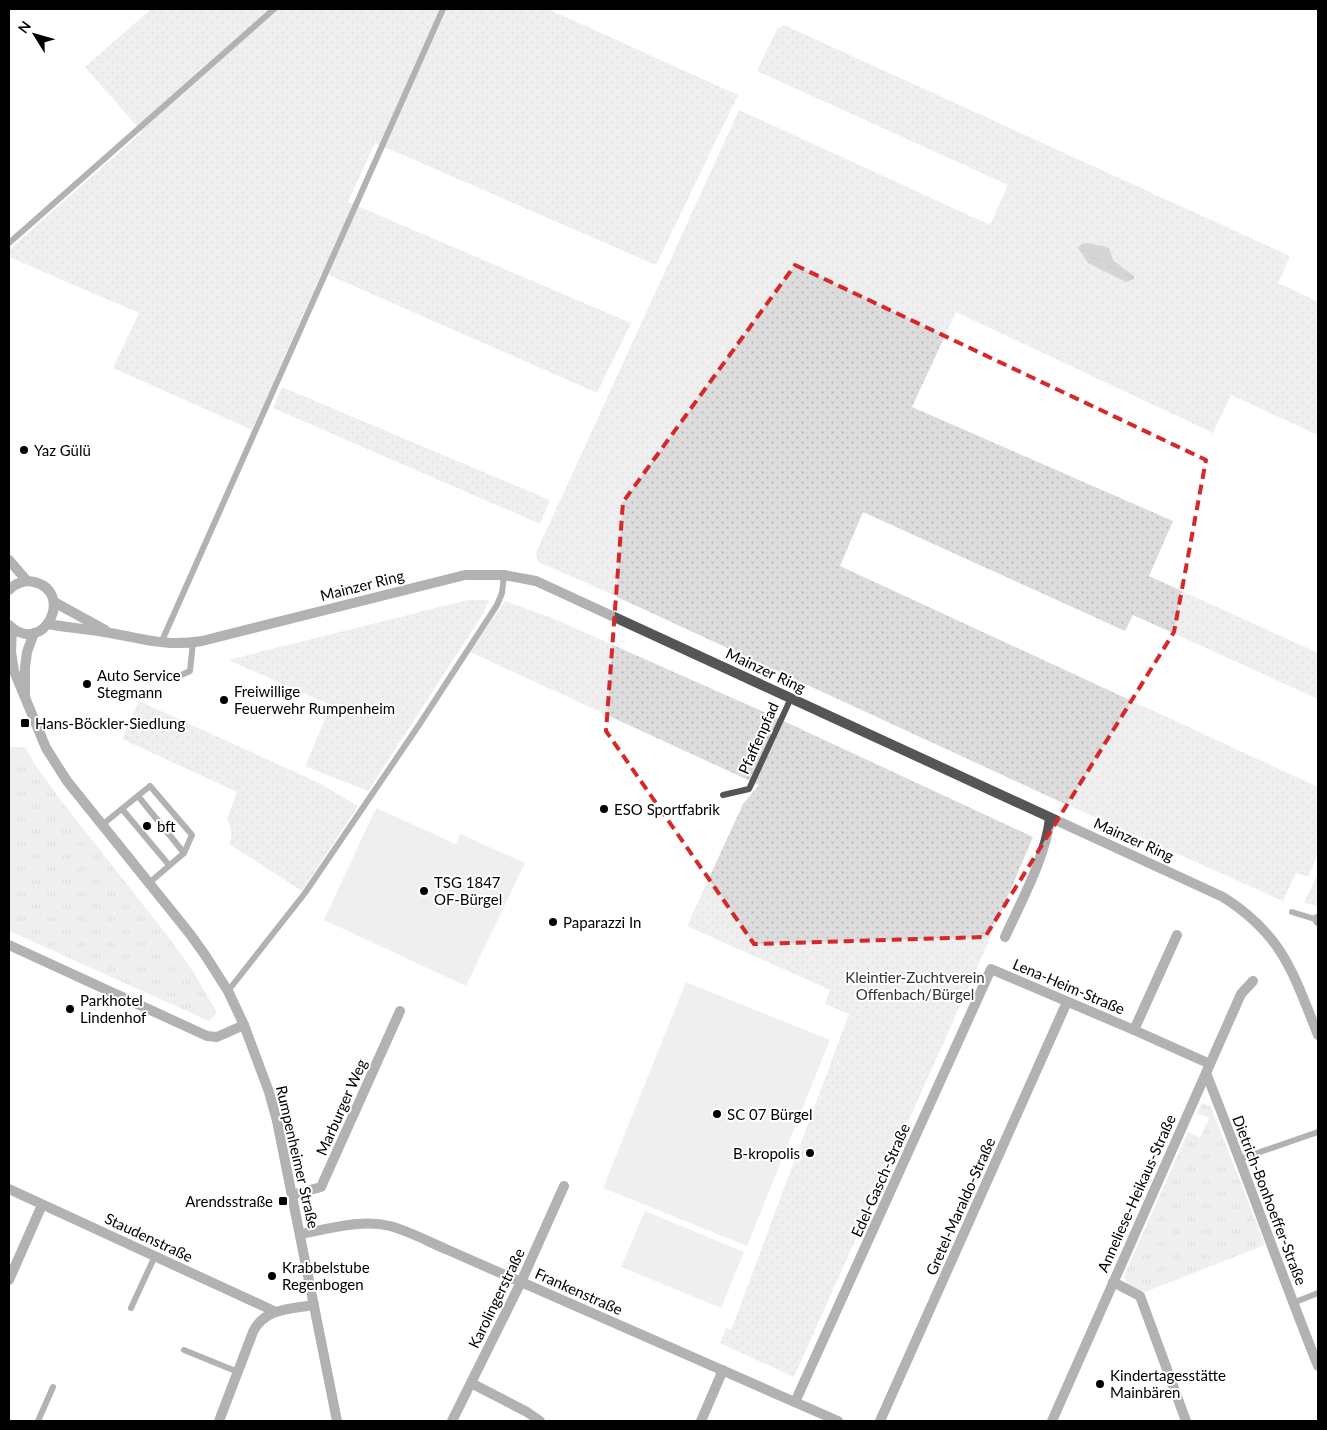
<svg xmlns="http://www.w3.org/2000/svg" width="1327" height="1430" viewBox="0 0 1327 1430" font-family="Lato,sans-serif">
	<style>
		.grass { fill: url(#grass-dots) }
		.park { fill: url(#park-tufts) }
		.pitch { fill: #dcdcdc }
		.water { fill: url(#water-ripples) }
		.lines { fill: none; stroke-linecap: round; stroke-linejoin: round }
		.service { stroke: #555; stroke-width: 6 }
		.minor { stroke: #555; stroke-width: 10 }
		.tertiary { stroke: #555; stroke-width: 10 }
		.marked { fill: none; stroke: #d62828; stroke-width: 4; stroke-dasharray: 10 6; stroke-linejoin: round }
		.poi-dot { fill: #000; stroke: #fff; stroke-width: 2 }
		.labels { text-anchor: middle; dominant-baseline: central; stroke-width: 4; stroke-linejoin: round; paint-order: stroke }
		.poi-label { font-size: 15px; fill: #000; stroke: #fff; text-anchor: start }
		.street-label { font-size: 15px; fill: #000; stroke: #fff }
		.park-label { font-size: 15px; fill: #333; stroke: #fff }
	</style>
	<defs>
		<pattern id="grass-dots" width="8" height="8" patternUnits="userSpaceOnUse" patternTransform="scale(1.25)"><rect width="8" height="8" fill="#dcdcdc"/><path d="M2 2h.1M6 6h.1" fill="none" stroke="#bbb" stroke-width="1.8" stroke-linecap="round"/></pattern>
		<pattern id="park-tufts" width="24" height="20" patternUnits="userSpaceOnUse" patternTransform="scale(1.25)"><rect width="24" height="20" fill="#dcdcdc"/><path d="M3 7l-1-3M5 7V3M7 7l1-3M15 17l-1-3M17 17v-4M19 17l1-3" fill="none" stroke="#bbb"/></pattern>
		<pattern id="water-ripples" width="26" height="14" patternUnits="userSpaceOnUse" patternTransform="scale(1.25)"><rect width="26" height="14" fill="#a3a3a3"/><path d="M2 4q2-2 4 0t4 0M15 11q2-2 4 0t4 0" fill="none" stroke="#8b8b8b"/></pattern>
	</defs>
	<rect width="100%" height="100%" fill="#fff"/>
	<g class="grass">
		<path d="M151,9H548L738,95L656,265L375,143L348,202L631,323L597,393L322,272L252,430L113,368L139,313L9,257V250L142,132L85,67Z"/>
		<path d="M784,25L1290,256L1278,283L1318,302V435L1231,395L1213,433L956,312L912,407L1173,521L1149,576L1318,653V699L1133,615L1125,631L863,512L840,566L1318,787V854L1308,877L1296,873L1283,901L1052,798L589,584L538,562L536,553L739,110L990,225L1008,185L757,71L777,29Z"/>
		<path d="M282,387L550,500L540,524L273,408Z"/>
		<path d="M468,600H489L483,614L368,791L305,766L331,705L228,660Z"/>
		<path d="M505,601L552,618L775,717L1033,837L981,959L794,1377L720,1343L726,1328L731,1330L741,1304L849,1014L825,1004L830,990L687,926L743,804L759,785L470,652Z"/>
		<path d="M139,701L319,783L358,806L302,891L229,844C233,834 232,829 227,819L237,792L122,739Z"/>
		<path d="M1318,873V906L1304,903Z"/>
	</g>
	<g class="park">
		<path d="M9,747H25L36,766L63,803L170,939L194,973L217,1013L209,1021L9,931Z"/>
		<path d="M1202,1103L1211,1107L1265,1245L1145,1292L1127,1285L1124,1276L1188,1132L1200,1138L1209,1118L1197,1113Z"/>
	</g>
	<g class="pitch">
		<path d="M376,808L456,844L460,834L525,863L466,986L324,920Z"/>
		<path d="M686,982L830,1040L747,1246L603,1188Z"/>
		<path d="M645,1211L744,1252L721,1308L621,1267Z"/>
	</g>
	<path class="water" d="M1088,243L1107,247L1110,250L1113,260L1134,276V279L1126,282L1088,263L1078,248L1081,244Z"/>
	<g class="lines">
		<g class="service">
			<path d="M9,243L274,9"/>
			<path d="M161,643L443,9"/>
			<path d="M177,677L190,671L193,642"/>
			<path d="M723,795L749,789L791,698"/>
			<path d="M138,796L184,853"/>
			<path d="M122,809L169,865"/>
			<path d="M102,825L150,786L192,835L184,853L149,883"/>
			<path d="M1292,912L1318,920"/>
			<path d="M228,991L305,893L419,725L497,605L502,593L504,575"/>
			<path d="M1240,1159L1318,1132"/>
			<path d="M1293,1303L1318,1293"/>
			<path d="M131,1308L155,1256"/>
			<path d="M184,1350L238,1372"/>
			<path d="M38,1421L53,1387"/>
		</g>
		<g class="minor">
			<path d="M12,628L11,652L14,671L46,748L67,781L190,934L205,955L228,991L244,1025L269,1092L277,1121L337,1421"/>
			<path d="M25,694V667L27,652L34,633"/>
			<path d="M1317,919L1318,921"/>
			<path d="M1005,937C1021,902 1046,856 1050,818"/>
			<path d="M9,945L207,1036L217,1037L244,1025"/>
			<path d="M1134,1030L1177,935"/>
			<path d="M1206,1073C1245,1170 1279,1269 1318,1366"/>
			<path d="M9,1189L276,1312"/>
			<path d="M292,1195L321,1187L400,1011"/>
			<path d="M300,1234C329,1229 361,1219 390,1226C409,1231 429,1242 448,1250L838,1421"/>
			<path d="M9,1280L42,1205"/>
			<path d="M1113,1282L1140,1296L1186,1421"/>
			<path d="M471,1383L527,1412L540,1421"/>
			<path d="M795,1402L991,969L1134,1030L1210,1064"/>
			<path d="M219,1421L253,1332C264,1308 290,1309 314,1305"/>
			<path d="M452,1421L521,1282L564,1186"/>
			<path d="M701,1421L723,1370"/>
			<path d="M880,1421L1067,1002"/>
			<path d="M1052,1421L1241,994L1253,981"/>
		</g>
		<g class="tertiary">
			<path d="M9,560L27,581"/>
			<path d="M9,590C15,583 25,580 34,582C76,592 43,658 9,625"/>
			<path d="M54,602L105,630"/>
			<path d="M48,624C69,628 89,629 110,633C145,639 166,647 202,641L465,575H504L536,581L1223,897C1283,935 1293,973 1318,1035"/>
		</g>
	</g>
	<path d="M0 0H1327V1430H0ZM795,265L1206,460L1174,632L985,937L754,944L606,731L623,502Z" fill="#fff" fill-opacity=".55" fill-rule="evenodd"/>
	<path class="marked" d="M795,265L1206,460L1174,632L985,937L754,944L606,731L623,502Z"/>
	<g class="poi-dot">
		<circle cx="24" cy="450" r="5"/>
		<circle cx="87" cy="684" r="5"/>
		<circle cx="224" cy="700" r="5"/>
		<rect x="20" y="718" width="10" height="10" rx="2.5"/>
		<circle cx="604" cy="809" r="5"/>
		<circle cx="147" cy="826" r="5"/>
		<circle cx="424" cy="891" r="5"/>
		<circle cx="553" cy="922" r="5"/>
		<circle cx="70" cy="1009" r="5"/>
		<circle cx="717" cy="1114" r="5"/>
		<circle cx="810" cy="1153" r="5"/>
		<rect x="278" y="1196" width="10" height="10" rx="2.5"/>
		<circle cx="272" cy="1276" r="5"/>
		<circle cx="1100" cy="1384" r="5"/>
	</g>
	<g class="labels">
		<g class="poi-label">
			<text x="34" y="450">Yaz Gülü</text>
			<text x="97" y="675">Auto Service<tspan x="97" dy="17">Stegmann</tspan></text>
			<text x="234" y="691">Freiwillige<tspan x="234" dy="17">Feuerwehr Rumpenheim</tspan></text>
			<text x="35" y="723">Hans-Böckler-Siedlung</text>
			<text x="614" y="809">ESO Sportfabrik</text>
			<text x="157" y="826">bft</text>
			<text x="434" y="882">TSG 1847<tspan x="434" dy="17">OF-Bürgel</tspan></text>
			<text x="563" y="922">Paparazzi In</text>
			<text x="80" y="1000">Parkhotel<tspan x="80" dy="17">Lindenhof</tspan></text>
			<text x="727" y="1114">SC 07 Bürgel</text>
			<text x="800" y="1153" text-anchor="end">B-kropolis</text>
			<text x="273" y="1201" text-anchor="end">Arendsstraße</text>
			<text x="282" y="1267">Krabbelstube<tspan x="282" dy="17">Regenbogen</tspan></text>
			<text x="1110" y="1375">Kindertagesstätte<tspan x="1110" dy="17">Mainbären</tspan></text>
		</g>
		<g class="street-label">
			<text transform="translate(362 585) rotate(-14)">Mainzer Ring</text>
			<text transform="translate(766 670) rotate(25)">Mainzer Ring</text>
			<text transform="translate(758 738) rotate(-66)">Pfaffenpfad</text>
			<text transform="translate(1134 839) rotate(24)">Mainzer Ring</text>
			<text transform="translate(1069 986) rotate(23)">Lena-Heim-Straße</text>
			<text transform="translate(341 1107) rotate(-66)">Marburger Weg</text>
			<text transform="translate(298 1157) rotate(77)">Rumpenheimer Straße</text>
			<text transform="translate(880 1180) rotate(-66)">Edel-Gasch-Straße</text>
			<text transform="translate(1136 1193) rotate(-66)">Anneliese-Heikaus-Straße</text>
			<text transform="translate(1270 1200) rotate(69)">Dietrich-Bonhoeffer-Straße</text>
			<text transform="translate(960 1206) rotate(-66)">Gretel-Maraldo-Straße</text>
			<text transform="translate(149 1237) rotate(25)">Staudenstraße</text>
			<text transform="translate(579 1291) rotate(24)">Frankenstraße</text>
			<text transform="translate(496 1298) rotate(-64)">Karolingerstraße</text>
		</g>
		<g class="park-label">
			<text x="915" y="977">Kleintier-Zuchtverein<tspan x="915" dy="17">Offenbach/Bürgel</tspan></text>
		</g>
	</g>
	<rect width="1327" height="1430" fill="none" stroke="#000000" stroke-width="20"/>
	<g transform="translate(35 35) rotate(307)" stroke="#ffffff" stroke-width="4" paint-order="stroke">
	<path d="M0-4L9 19L0 12L-9 19Z" fill="#000000"/>
	<text y="-8" font-size="14" font-weight="bold" text-anchor="middle" fill="#000000">N</text>
	</g>
</svg>
